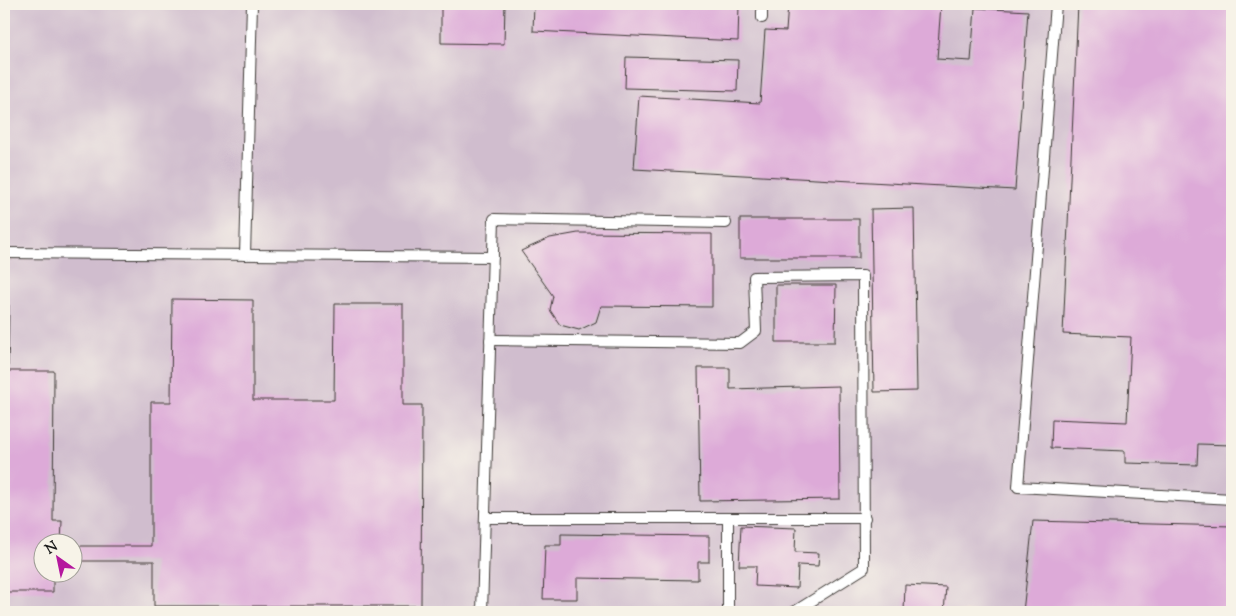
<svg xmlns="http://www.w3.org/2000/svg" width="1236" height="616" viewBox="0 0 1236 616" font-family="'Sorts Mill Goudy',serif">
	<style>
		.industrial { fill: #d0bdce; fill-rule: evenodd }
		.building { fill: #ddaad8 }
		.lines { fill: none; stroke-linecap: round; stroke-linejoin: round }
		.lane-casing { stroke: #3c3834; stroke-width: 12 }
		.lane { stroke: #fff; stroke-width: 10 }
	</style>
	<rect width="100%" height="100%" fill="#f7f3e8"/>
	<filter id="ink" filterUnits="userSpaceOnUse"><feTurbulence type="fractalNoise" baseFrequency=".02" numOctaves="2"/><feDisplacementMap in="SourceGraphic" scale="10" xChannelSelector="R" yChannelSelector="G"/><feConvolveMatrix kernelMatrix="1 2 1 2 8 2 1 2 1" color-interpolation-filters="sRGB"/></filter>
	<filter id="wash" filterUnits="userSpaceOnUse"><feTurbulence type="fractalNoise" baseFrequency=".0096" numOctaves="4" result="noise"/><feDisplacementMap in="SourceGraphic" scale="20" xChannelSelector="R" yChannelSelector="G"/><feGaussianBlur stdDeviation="1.12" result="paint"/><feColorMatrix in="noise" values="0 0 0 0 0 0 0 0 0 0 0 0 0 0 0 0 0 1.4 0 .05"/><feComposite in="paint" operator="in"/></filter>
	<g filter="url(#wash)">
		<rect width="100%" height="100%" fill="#f2dabb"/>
		<path class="industrial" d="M4,4H1232V612H4ZM42,544H72V574H42Z"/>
		<g id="blocks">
			<g class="building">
				<path d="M441,4H505L504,44L441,43Z"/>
				<path d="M534,4H739L738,41L533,31Z"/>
				<path d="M788,4H941L937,59L971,61L975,8L1028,11L1015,190L634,169L639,96L760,103L765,30L786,31Z"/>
				<path d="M1078,4H1232V445L1198,444L1197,465L1125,463V451L1051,448L1052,419L1127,422L1131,337L1063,334Z"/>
				<path d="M626,57L738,60L737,91L625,88Z"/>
				<path d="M914,208L917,391L874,392L871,209Z"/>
				<rect x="740" y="219" width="119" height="39"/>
				<path d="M578,233L712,234V307L601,306L596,322L579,330L560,325L550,310L553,296L521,251L550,238Z"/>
				<path d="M776,285H836L835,342H776Z"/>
				<path d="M172,299L253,300V400H334L335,304H403V405H422L421,606H154V561H72V546H151V402H171Z"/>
				<path d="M4,305H9L8,371H54L53,521H62L61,544H42V574H53V592H4Z"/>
				<path d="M698,368H730V389L839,386L840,499L700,501Z"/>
				<path d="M1033,521L1232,526V612H1023Z"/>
				<path d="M741,526L796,528L795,552L819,553L818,566L798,565L797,588L755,586L756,566H739Z"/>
				<path d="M561,534L709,536V562H698V580L577,578V599H543L545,545H561Z"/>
				<path d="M905,585L946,587L944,612H904Z"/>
			</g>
		</g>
	</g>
	<g filter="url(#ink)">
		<use href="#blocks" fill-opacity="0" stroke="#3c3834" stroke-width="1"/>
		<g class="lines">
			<defs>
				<g id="lane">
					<path d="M1056,4L1018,487L1232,499"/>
					<path d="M762,18V4"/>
					<path d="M4,253L493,257"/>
					<path d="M245,255L252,4"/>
					<path d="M490,340L740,343L756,331L754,277L863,276L864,568L794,612"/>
					<path d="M485,518H865"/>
					<path d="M728,518V612"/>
					<path d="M482,612L494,219L726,223"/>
				</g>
			</defs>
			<use href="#lane" class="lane-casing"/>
			<use href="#lane" class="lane"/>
		</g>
	</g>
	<rect width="1236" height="616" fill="none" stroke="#f7f3e8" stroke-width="20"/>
	<g transform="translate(58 558) rotate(327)"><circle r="24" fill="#f7f3e8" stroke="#9f9d96"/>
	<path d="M0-4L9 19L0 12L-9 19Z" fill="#b5179e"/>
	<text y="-8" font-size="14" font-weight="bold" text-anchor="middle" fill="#1c1c1c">N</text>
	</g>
</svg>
